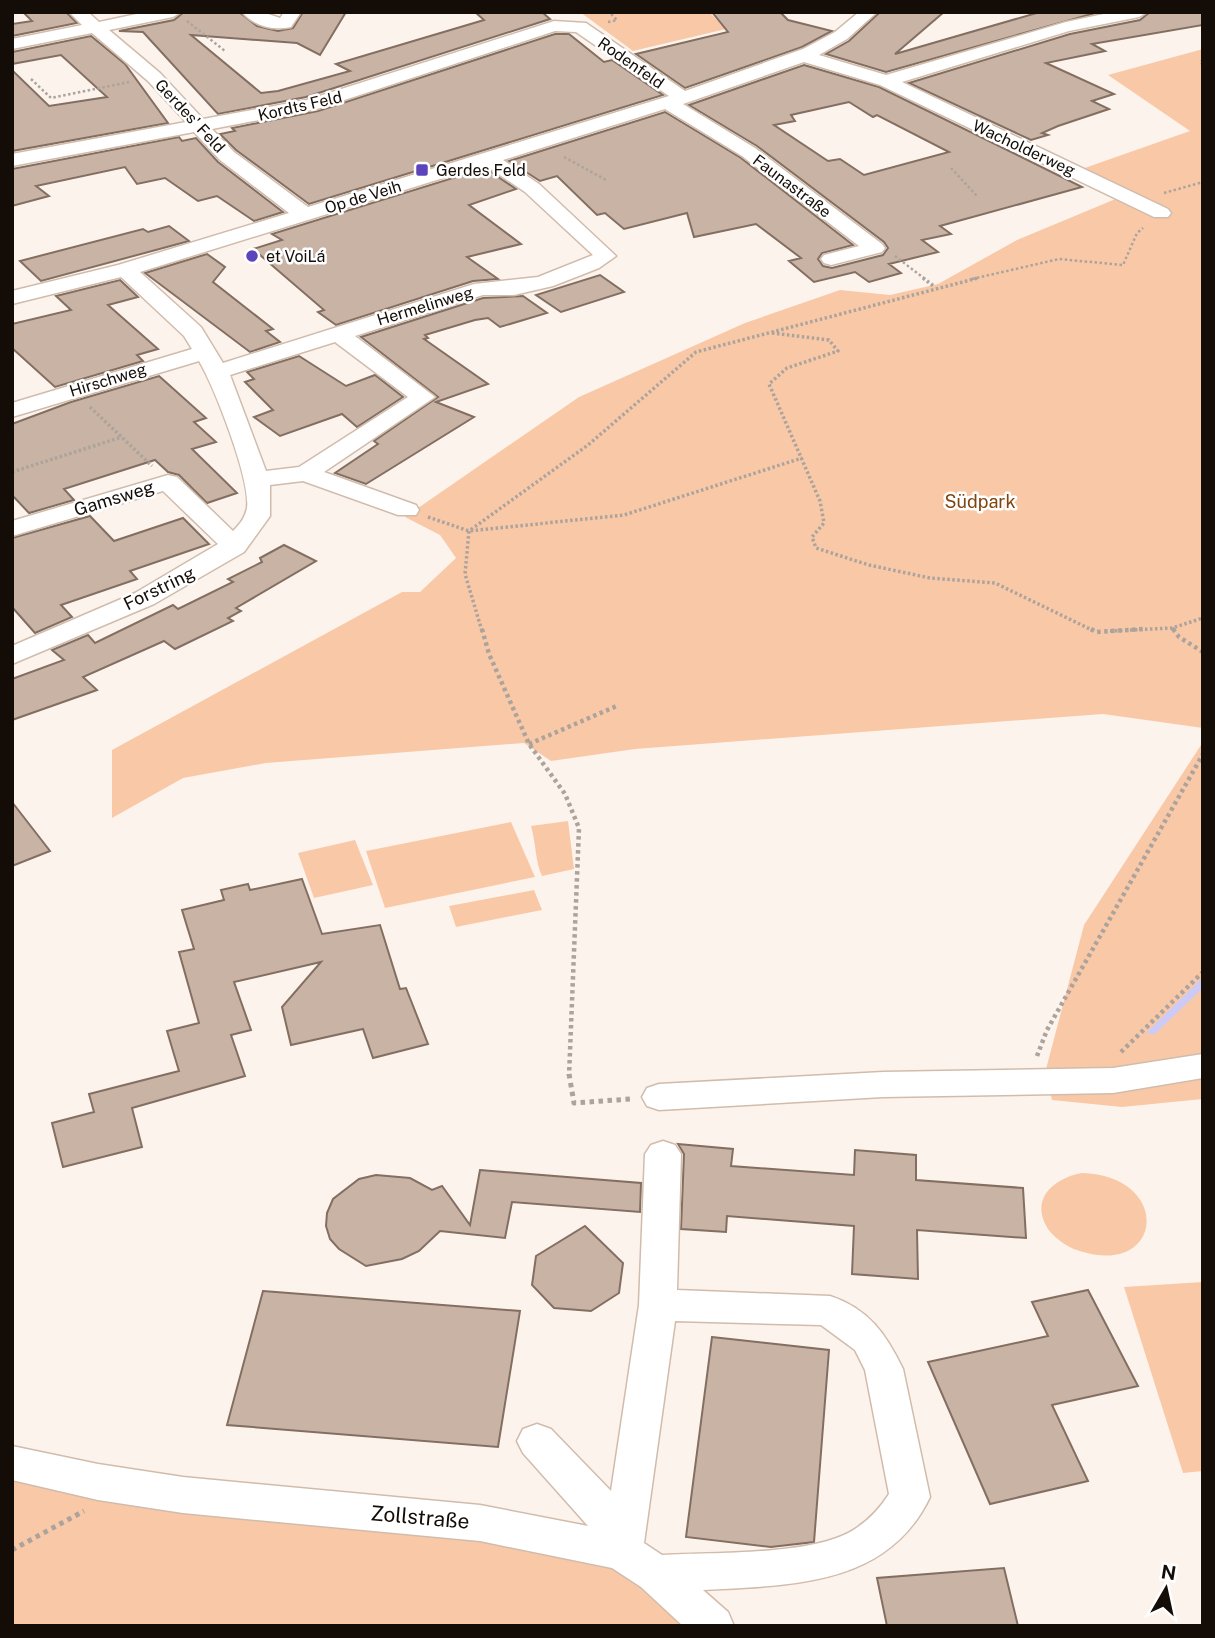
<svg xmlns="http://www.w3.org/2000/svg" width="1215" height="1638" viewBox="0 0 1215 1638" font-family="'Public Sans',sans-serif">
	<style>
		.green { fill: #f9c9a7 }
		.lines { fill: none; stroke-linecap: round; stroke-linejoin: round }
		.stream { fill: #cdcbf6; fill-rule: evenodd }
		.building { fill: #c9b3a4; stroke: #836f61; stroke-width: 2; fill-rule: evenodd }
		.minor-casing { stroke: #d1bcac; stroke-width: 3 }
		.path-far3 { stroke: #aca39d; stroke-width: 2.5; stroke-dasharray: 2.5 2.5; stroke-linecap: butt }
		.path-far2 { stroke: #aca39d; stroke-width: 3.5; stroke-dasharray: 2.5 2.5; stroke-linecap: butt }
		.path-far1 { stroke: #aca39d; stroke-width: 4.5; stroke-dasharray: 3.5 3.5; stroke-linecap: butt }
		.path { stroke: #aca39d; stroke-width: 5; stroke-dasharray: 4.5 4.5; stroke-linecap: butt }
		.minor { fill: #fff; fill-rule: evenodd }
		.poi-dot { fill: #5c44bc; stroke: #fff; stroke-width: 2.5 }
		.labels { text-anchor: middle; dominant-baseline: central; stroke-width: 5; stroke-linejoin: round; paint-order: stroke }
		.far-street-label { font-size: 16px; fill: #130c07; stroke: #fff }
		.far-poi-label { font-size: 16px; fill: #130c07; stroke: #fff; text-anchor: start }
		.street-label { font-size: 18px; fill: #130c07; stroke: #fff }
		.park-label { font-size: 18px; fill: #7f450d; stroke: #fff }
		.near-street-label { font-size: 21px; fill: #130c07; stroke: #fff }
	</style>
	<rect width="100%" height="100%" fill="#fdf3ed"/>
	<g class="green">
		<path d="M580,12H709L726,29L633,51Z"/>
		<path d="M1203,49V728L1103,714L635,749L551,761L524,743L266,763L183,778L112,818V750L402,592H420L456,558L440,535L405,517L579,397L745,323L840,290L890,295L938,284L1017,240L1130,193L1079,170L1190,131L1108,75Z"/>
		<path d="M1203,742V1099L1122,1107L1052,1100L1045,1073L1084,925Z"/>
		<path d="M568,821L574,869L542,876C535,861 536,843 531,826Z"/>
		<path d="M511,822L535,877L385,908L366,851Z"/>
		<path d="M355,840L373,885L314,898L298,853Z"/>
		<path d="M534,890L542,910L456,927L449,906Z"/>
		<path d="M1082,1173C1172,1176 1164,1275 1083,1252C1070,1249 1056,1240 1048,1229C1029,1199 1054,1178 1082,1173Z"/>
		<path d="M1203,1282V1471L1183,1473L1124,1287Z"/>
		<path d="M12,1474L594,1553L673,1609L688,1626H12Z"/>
	</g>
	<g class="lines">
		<path class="stream" d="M1203,979V988L1155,1034H1149L1147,1032L1149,1030L1200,980Z"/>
	</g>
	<g class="building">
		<path d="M23,12H66L77,23L12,36V24L32,21Z"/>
		<path d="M184,12H239L257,26L278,31L293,28L303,12H346L320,55L297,43L191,35L261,93L278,91L350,71L336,64L484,20L475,12H542L550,19L306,97L218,114L143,32L119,31L174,20Z"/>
		<path d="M712,12H780L788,20L832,31L802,47L685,88L636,54L728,32Z"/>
		<path d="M880,12H944L895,54L1040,12H1099L886,72L826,54L849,41Z"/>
		<path d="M1150,12H1203V25L1092,44L1105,51L1046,63L1114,94L1092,101L1109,109L1058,126L1042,133L1048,135L1031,140L909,83L1070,34L1140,20Z"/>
		<path d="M555,34H569L604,62L612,60L663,95L309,204L236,150L220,134L235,131L232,128L318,111Z"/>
		<path d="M91,36L125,64L168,123L12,151V70L49,106L107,97L61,55L12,64V52Z"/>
		<path d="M804,65L879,87L1082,187L940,226L951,234L922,240L938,252L889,264L901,273L869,282L855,272L814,282L789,261L801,258L756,224L694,237L687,213L624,229L605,213L597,215L557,176L540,181L509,161L665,112L741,158L853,245L822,253L818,259L823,266L832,268L883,255L888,248L884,242L757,146L689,105ZM849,102L873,117L877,115L949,152L864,175L840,159L828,161L774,125L795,121L791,115Z"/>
		<path d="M179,137L182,141L196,138L218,162L283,212L254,221L217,196L198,201L165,178L137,184L125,167L36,186L49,196L12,206V169Z"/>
		<path d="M485,168L516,189L469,205L521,244L467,257L498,279L473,281L336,325L318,312L324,310L253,249L282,240L272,234Z"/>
		<path d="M169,226L189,241L41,281L20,261L143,229L148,232Z"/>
		<path d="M207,254L225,267L213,282L273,329L266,331L280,342L250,352L145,273Z"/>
		<path d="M600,275L624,292L561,312L536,295Z"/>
		<path d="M120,280L138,297L108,305L158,349L137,355L143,361L55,387L12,348V324L71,310L56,296Z"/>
		<path d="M523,296L547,313L500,327L488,318L475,320L425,335L428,338L424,339L488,384L436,402L474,417L366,484L335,473L378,444L374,441L438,397L361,337L483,298Z"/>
		<path d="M299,356L346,386L375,375L403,397L357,427L342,414L280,436L254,417L273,410L245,382L254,379L247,372Z"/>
		<path d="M159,376L206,418L194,422L216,442L192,449L237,493L207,503L179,475L168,472L155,460L64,489L74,500L29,513L12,495V424L71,402Z"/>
		<path d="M90,516L114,541L183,518L209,544L130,571L137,579L61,605L72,617L35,633L12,607V538Z"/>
		<path d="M284,545L316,561L236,608L241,611L228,618L233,621L175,649L164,641L83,677L97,690L12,720V679L64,660L52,650L88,635L95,643L173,605L178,609L233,582L228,579L262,562L260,558Z"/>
		<path d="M12,802L50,851L12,866Z"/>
		<path d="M302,879L322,934L380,925L400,989L406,988L428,1044L373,1058L363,1029L291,1045L282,1007L321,962L234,982L251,1030L231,1035L245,1076L132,1108L142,1147L63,1167L52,1123L94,1112L89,1094L179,1071L167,1031L199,1023L179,952L194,949L182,910L224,900L221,890L248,884L250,890Z"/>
		<path d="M678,1144L733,1149L731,1166L854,1175L855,1150L916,1155V1180L1023,1188L1026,1238L917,1230L918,1279L852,1274L854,1226L727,1216L726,1232L681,1229L684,1154Z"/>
		<path d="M480,1170L641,1183L640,1212L512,1202L505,1238L440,1231L419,1251L402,1259L366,1266L339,1249L330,1239L326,1226L327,1213L333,1199L359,1179L376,1175L410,1178L432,1190L442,1186L470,1225Z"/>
		<path d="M585,1226L623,1263L619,1293L591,1311L554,1308L532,1285L536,1256Z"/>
		<path d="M1088,1290L1138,1386L1052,1405L1088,1481L990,1504L928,1362L1048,1336L1032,1302Z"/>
		<path d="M263,1291L520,1311L498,1447L227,1425Z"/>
		<path d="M712,1337L829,1350L814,1542L771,1547L686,1537Z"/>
		<path d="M1004,1568L1018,1626H887L877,1578Z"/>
	</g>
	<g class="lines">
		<defs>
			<g id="minor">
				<path d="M69,12H88L99,22L146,12H181L173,17L109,30L160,73L203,119L307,100L554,21L586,23L685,91L803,49L835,32L859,12H877L847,39L819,55L886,75L1066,22L1113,12H1147L1139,17L1069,31L902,82L1168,209L1171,213L1168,217H1154L880,85L804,62L683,104L755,148L882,244L885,248L882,252L831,265L824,263L821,259L824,255L859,246L742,156L665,109L503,160L539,184L616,256L599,268L553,286L514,295H483L355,336L435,397L324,472L416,505L419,510L416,515H398L303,481L270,485V516L244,552L154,604L12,664V646L135,593L218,544L163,491L12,536V521L168,475L177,477L233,531C240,524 245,518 247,508C251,480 214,386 199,361L12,417V403L192,349L184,336L121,277L12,304V291L118,265L289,213L220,160L194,132L12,166V154L186,122L148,81L92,33L12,49V39L82,25ZM555,31L576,32L669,96L308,207L234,152L212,129L317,109ZM485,165L525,192L593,255L538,277L474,284L223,363L201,327L140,272ZM335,342L408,397L299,467L266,471L230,375Z"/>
				<path d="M242,12H262L280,18L284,12H301L291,27C273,31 254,26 242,12Z"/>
				<path d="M1203,1054V1078L1113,1093L883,1097L659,1110L647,1106L642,1097L647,1088L659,1084L883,1072L1113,1068Z"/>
				<path d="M663,1141L675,1145L681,1154L677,1290L830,1296C869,1309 886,1334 903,1369L930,1497C887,1587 790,1585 703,1590L728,1612L734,1626H683L641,1587L612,1568L480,1541L183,1513L98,1500L12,1480V1446L98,1464L183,1477L480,1505L588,1526L523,1453L517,1441L523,1429L537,1424L551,1429L611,1491L639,1305L645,1154L651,1145ZM675,1321L821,1325L855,1350L865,1370L889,1494C880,1508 870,1519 855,1529C815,1556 711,1552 662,1555L644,1543Z"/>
			</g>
		</defs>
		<use href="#minor" class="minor-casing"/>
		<g class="path-far3">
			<path d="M187,21L225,51"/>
			<path d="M608,22L617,20L609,12"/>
			<path d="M1203,60L1200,62L1203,65"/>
			<path d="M31,79L51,98L129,82"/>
			<path d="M564,157L606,180"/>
			<path d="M951,168L977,196"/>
			<path d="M1164,193L1203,182"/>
			<path d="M895,256L925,279"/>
			<path d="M972,279L1059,259L1123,265L1137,233L1143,228"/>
		</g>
		<g class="path-far2">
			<path d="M923,278L935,287"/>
			<path d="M772,333L829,340L838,351L787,368L769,384L820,501L824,523L812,537L816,548L869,565L930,578L995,583L1094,631"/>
			<path d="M90,407L152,466"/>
			<path d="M12,472L122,437"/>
			<path d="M428,517L469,531L624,515L802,458"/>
			<path d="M1172,628L1175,631"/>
			<path d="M482,631L465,574L469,531L588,445L696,352L978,278"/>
			<path d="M1110,631L1172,628L1203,618"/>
		</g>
		<g class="path-far1">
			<path d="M482,629L489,654L529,744L565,794L579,828L569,1076"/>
			<path d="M1091,629L1096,632L1144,629"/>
			<path d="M1173,629L1179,637L1203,652"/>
			<path d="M529,744L619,705"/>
			<path d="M1121,1052L1203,972"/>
			<path d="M1037,1056L1047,1030L1203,754"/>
		</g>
		<g class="path">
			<path d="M569,1074L574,1103L630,1099"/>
			<path d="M12,1550L84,1511"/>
		</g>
		<use href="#minor" class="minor"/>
	</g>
	<g class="poi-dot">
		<rect x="415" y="163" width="14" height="14" rx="3.5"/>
		<circle cx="252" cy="256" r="7"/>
	</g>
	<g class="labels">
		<g class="far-street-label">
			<text transform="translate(631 63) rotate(35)">Rodenfeld</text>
			<text transform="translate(300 106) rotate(-13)">Kordts Feld</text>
			<text transform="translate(190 116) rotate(47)">Gerdes' Feld</text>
			<text transform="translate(1024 148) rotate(25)">Wacholderweg</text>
			<text transform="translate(792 186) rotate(37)">Faunastraße</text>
			<text transform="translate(363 197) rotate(-17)">Op de Veih</text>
			<text transform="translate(425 306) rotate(-17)">Hermelinweg</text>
			<text transform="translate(108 380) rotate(-17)">Hirschweg</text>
		</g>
		<g class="far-poi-label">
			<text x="436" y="170">Gerdes Feld</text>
			<text x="266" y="256">et VoiLá</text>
		</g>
		<g class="street-label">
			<text transform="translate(114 498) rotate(-17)">Gamsweg</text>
			<text transform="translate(159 588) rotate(-26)">Forstring</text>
		</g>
		<g class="park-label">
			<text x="980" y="501">Südpark</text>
		</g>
		<g class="near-street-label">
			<text transform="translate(420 1517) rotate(5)">Zollstraße</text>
		</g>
	</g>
	<rect width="1215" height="1638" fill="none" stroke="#130c07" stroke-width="28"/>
	<g transform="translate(1166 1589) rotate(9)" stroke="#ffffff" stroke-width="5" paint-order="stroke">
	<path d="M0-5L12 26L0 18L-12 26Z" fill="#130c07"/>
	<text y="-10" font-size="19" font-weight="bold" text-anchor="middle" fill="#130c07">N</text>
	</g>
</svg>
